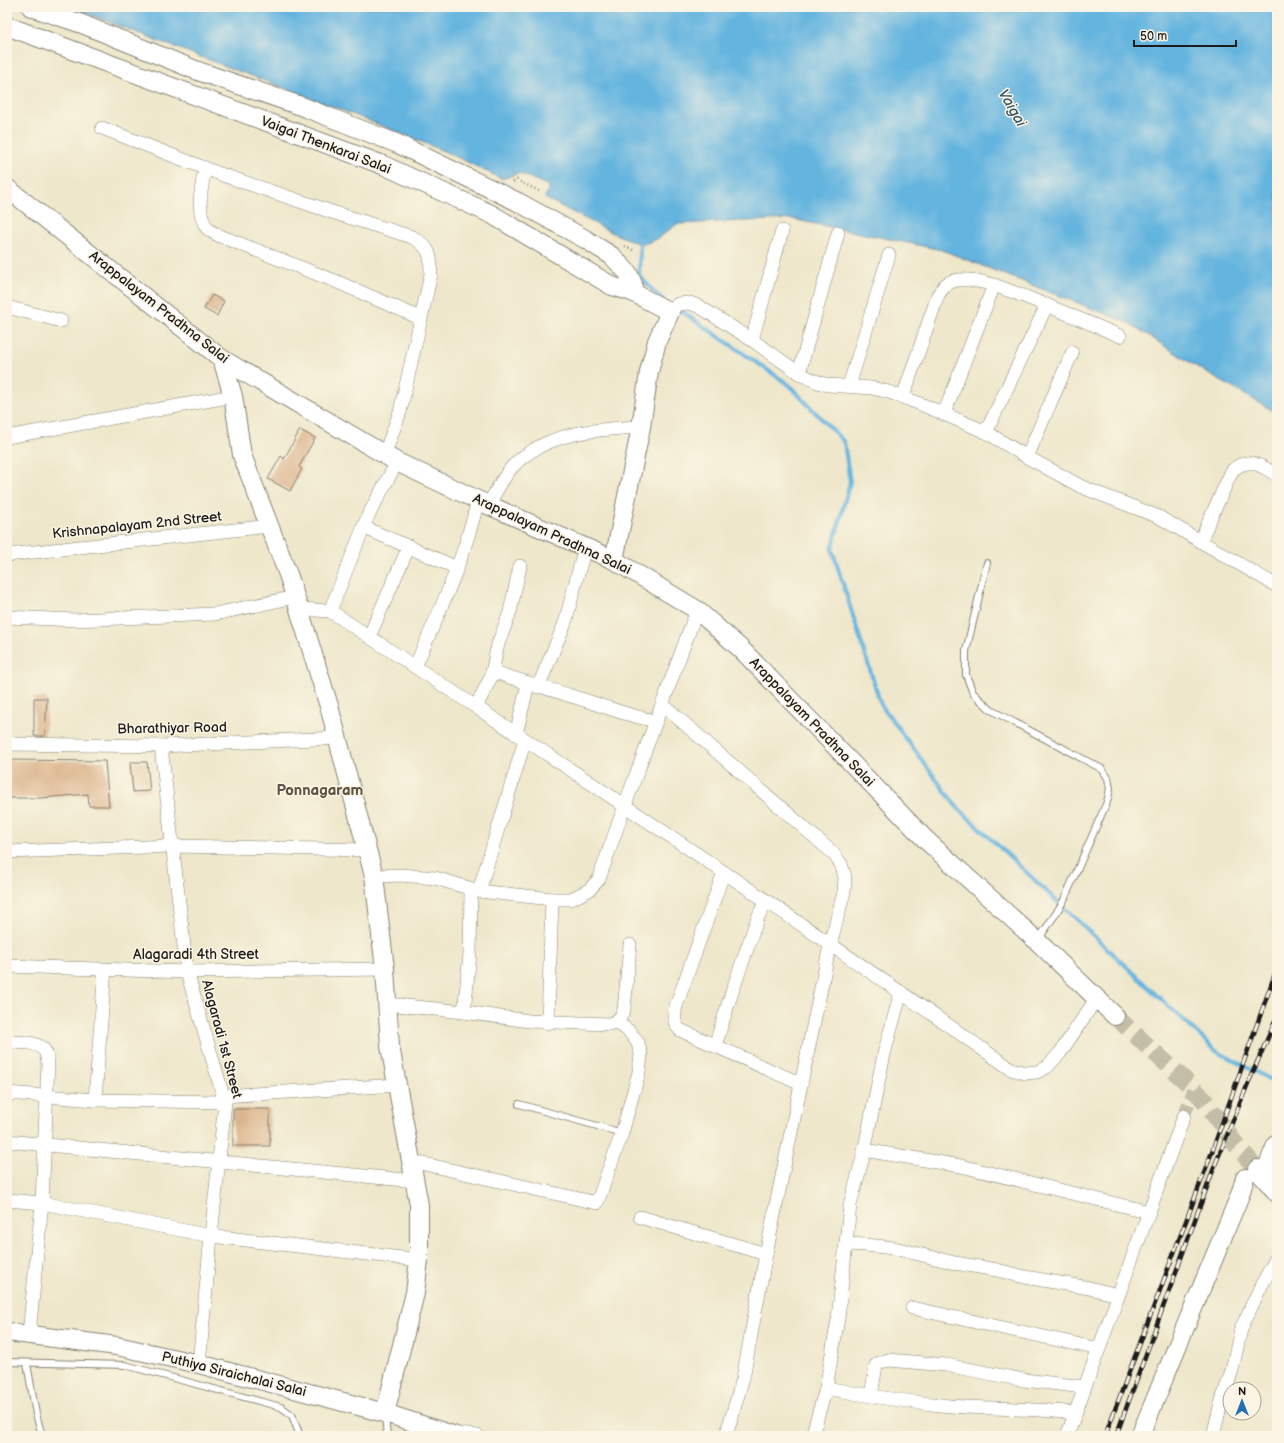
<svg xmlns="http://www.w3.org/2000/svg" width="1284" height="1443" viewBox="0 0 1284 1443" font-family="'Balsamiq Sans',sans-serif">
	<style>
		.water { fill: #64b4df; stroke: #40687e }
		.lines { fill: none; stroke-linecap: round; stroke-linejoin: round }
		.stream { stroke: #64b4df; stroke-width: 4 }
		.building { fill: #dbb58e }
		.street-tunnel { stroke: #c4bea8; stroke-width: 13; stroke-dasharray: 13 6; stroke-linecap: butt }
		.secondary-tunnel { stroke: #c4bea8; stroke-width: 18; stroke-dasharray: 18 9; stroke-linecap: butt }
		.lane-casing { stroke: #858274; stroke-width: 8 }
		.street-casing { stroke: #858274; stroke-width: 14 }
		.secondary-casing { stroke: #858274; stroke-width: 20 }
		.path { stroke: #858274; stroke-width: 2.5; stroke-dasharray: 1 3; stroke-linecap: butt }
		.lane { stroke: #fff; stroke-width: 6 }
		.street { stroke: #fff; stroke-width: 13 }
		.secondary { stroke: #fff; stroke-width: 18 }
		.rail-casing { stroke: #1c1c1c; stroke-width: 4.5 }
		.rail { stroke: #fcf5e5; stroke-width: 3; stroke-dasharray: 9; stroke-linecap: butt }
		.labels { text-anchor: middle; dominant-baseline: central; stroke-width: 3; stroke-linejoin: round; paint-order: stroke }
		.street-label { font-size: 14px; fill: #1c1c1c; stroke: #fcf5e5 }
		.water-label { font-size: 15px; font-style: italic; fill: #39596a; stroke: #fcf5e5 }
		.neighbourhood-label { font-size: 15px; font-weight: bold; fill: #5f5244; stroke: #fcf5e5 }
	</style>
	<rect width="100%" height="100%" fill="#fcf5e5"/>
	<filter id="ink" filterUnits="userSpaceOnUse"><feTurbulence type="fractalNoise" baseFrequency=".025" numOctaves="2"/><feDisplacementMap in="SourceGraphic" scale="8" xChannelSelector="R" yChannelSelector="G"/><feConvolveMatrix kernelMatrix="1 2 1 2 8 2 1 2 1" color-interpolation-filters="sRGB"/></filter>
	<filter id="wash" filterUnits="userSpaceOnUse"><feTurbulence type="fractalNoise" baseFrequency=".012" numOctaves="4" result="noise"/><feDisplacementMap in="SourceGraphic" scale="16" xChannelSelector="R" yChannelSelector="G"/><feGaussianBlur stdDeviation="0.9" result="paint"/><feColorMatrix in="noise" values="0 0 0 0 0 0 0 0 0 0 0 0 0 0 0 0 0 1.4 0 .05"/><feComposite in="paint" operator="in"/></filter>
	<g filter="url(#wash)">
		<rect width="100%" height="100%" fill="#eee7cb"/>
		<path class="water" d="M71,7H1277V413L1205,372L1129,323L942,250L792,219L677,224L660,237L647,243L640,244L613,233L545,198L549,186L519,173L502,179C479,168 457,156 434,147C314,97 191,55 71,7Z"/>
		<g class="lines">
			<g class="stream">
				<path d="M640,244L639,275L655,293L663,299"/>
				<path d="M677,308L788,384L844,442L850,482L832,549L881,705L956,806L1216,1051L1277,1083"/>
			</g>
		</g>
		<g id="blocks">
			<g class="building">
				<path d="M212,295L224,301L217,316L204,309Z"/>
				<path d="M300,430L315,438L299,467L302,469L290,491L268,479L281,456L284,459Z"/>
				<path d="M34,698H47L45,736H34Z"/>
				<path d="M7,760L105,761L109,806H89L88,794L41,798H7Z"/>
				<path d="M130,762H147L150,791L133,792Z"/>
				<rect x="233" y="1109" width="37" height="37"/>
			</g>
		</g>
	</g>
	<g filter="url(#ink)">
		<use href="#blocks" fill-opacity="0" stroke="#858274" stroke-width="1"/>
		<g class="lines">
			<path class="street-tunnel" d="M1184,1116L1194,1089"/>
			<path class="secondary-tunnel" d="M1115,1016L1194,1089L1204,1100L1233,1141L1257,1169"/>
			<defs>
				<g id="lane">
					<path d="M987,563L966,651V675L973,693L991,710L1102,769L1108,778L1110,789L1107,802L1064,900L1055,915L1038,940"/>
					<path d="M519,1104L622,1133"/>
					<path d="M7,1362L125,1365L281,1407L292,1415L300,1436"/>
					<path d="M27,1364L36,1414L42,1436"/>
					<path d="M385,1416L387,1436"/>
				</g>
				<g id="street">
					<path d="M102,128L220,174L329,211L412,237C430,247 431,254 431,274L400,412L385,453"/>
					<path d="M205,168C202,186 195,211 207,228C209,231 216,234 220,236L335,281L420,318"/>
					<path d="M7,307L61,321"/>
					<path d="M670,312L678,304L690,303L700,307L752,340L799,373L815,381L828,385L872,388L889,392L923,405L986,432L1027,457L1082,487L1159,517L1277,586"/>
					<path d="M752,340L782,231"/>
					<path d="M799,373L838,233"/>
					<path d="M849,386L889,255"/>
					<path d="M903,397L938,295C944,286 947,281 959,280C980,278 1001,288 1021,295C1054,308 1087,322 1120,336"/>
					<path d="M944,414L994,285"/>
					<path d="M986,432L1047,305"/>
					<path d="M7,437L233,396"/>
					<path d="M1027,457L1072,353"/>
					<path d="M488,505C495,494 504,475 513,466C546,432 596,429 641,427"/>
					<path d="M363,527L457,568"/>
					<path d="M1200,541L1232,471C1248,455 1261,466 1277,475"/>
					<path d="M7,555L270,526"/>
					<path d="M299,609L330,611C559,761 787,912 1011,1069L1025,1073L1037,1072L1047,1067L1060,1053L1096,999"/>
					<path d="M330,611L368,516L397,462"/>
					<path d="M7,617L75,620L215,614L295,597"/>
					<path d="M369,637L409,546"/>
					<path d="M415,667C439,612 465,558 478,499"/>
					<path d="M492,671C518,681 544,687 571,696C599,704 626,716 656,721"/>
					<path d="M538,687L565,623L585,547"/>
					<path d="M662,704L833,853L841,864L845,877L844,892L830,945L801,1084L766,1254L743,1378L726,1436"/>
					<path d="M476,707L491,677L498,644L510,612L520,566"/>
					<path d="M516,734L528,684"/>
					<path d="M7,744L161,746L337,738"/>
					<path d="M161,746L187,972L225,1102L211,1236L199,1364"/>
					<path d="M7,852L173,846L368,850"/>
					<path d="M724,872L676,1006C674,1016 673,1023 680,1030L801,1084"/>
					<path d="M374,876L401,875L435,878L479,891L552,899H571L589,890L599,879L625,805L697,610"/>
					<path d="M479,891L525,740"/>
					<path d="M7,966L187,972L385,969"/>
					<path d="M387,1004L464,1012L529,1021L609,1024C618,1021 621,1018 624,1010L630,945"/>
					<path d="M464,1012L470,954L471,889"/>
					<path d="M548,1023L552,899"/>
					<path d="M7,1042C19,1043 40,1040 46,1053C47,1056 47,1060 48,1063L42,1203L29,1334"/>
					<path d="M715,1046L731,995L758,917L766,901"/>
					<path d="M7,1093L95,1100L225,1102"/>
					<path d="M223,1096L398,1085"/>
					<path d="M95,1100L105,969"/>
					<path d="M7,1141L415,1181"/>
					<path d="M864,1150L961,1166L1149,1212"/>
					<path d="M411,1161L597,1203L622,1133L639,1072L641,1055L638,1043L629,1031L616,1022"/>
					<path d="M7,1200L42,1203L211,1236L419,1260"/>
					<path d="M640,1217L766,1254"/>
					<path d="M846,1244L866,1245L894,1248L955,1263L997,1270L1025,1277L1089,1288L1118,1295"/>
					<path d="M912,1308L1099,1349"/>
					<path d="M826,1388C867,1396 909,1402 950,1406C992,1409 1034,1408 1075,1413"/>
					<path d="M871,1396L876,1365L881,1362L889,1360L946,1365L1024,1380L1084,1387"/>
					<path d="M447,1433L478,1436"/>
					<path d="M812,1436L826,1388L838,1319L850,1205L863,1157L884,1054L901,992"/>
					<path d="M1067,1436L1184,1116"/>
					<path d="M1213,1436L1220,1407L1232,1370L1241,1329L1261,1286L1277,1257"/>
				</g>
				<g id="secondary">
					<path d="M31,7L82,24L198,71L301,106L398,144L518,202L585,239L612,256L628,273L633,284L632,292"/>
					<path d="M7,26L383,165L491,214L612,286L632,292L670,312L657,341L649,372L641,427L614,560"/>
					<path d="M7,188L222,359L397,462L488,505L614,560L697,610L741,649L926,840L1037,941L1115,1016"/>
					<path d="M222,359L233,396L242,455L289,577L329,706L374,876L385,969L390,1046L419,1205V1260L415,1293L385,1413"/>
					<path d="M1257,1169L1277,1193"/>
					<path d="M1263,1177L1277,1143"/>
					<path d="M7,1332L117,1346L199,1364L385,1413L456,1436"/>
					<path d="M1140,1436L1240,1195L1245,1178"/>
				</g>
			</defs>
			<use href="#lane" class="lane-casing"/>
			<use href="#street" class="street-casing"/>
			<use href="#secondary" class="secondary-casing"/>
			<g class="path">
				<path d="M513,182L517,180L541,192"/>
				<path d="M625,246L635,251"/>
			</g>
			<use href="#lane" class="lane"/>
			<use href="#street" class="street"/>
			<use href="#secondary" class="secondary"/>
			<defs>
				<g id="rail">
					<path d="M1105,1436L1209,1160L1277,968"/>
					<path d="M1116,1436L1215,1165L1249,1081L1277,1017"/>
				</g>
			</defs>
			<use href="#rail" class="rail-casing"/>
			<use href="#rail" class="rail"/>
		</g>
	</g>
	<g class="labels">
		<g class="street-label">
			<text transform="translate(326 145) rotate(21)">Vaigai Thenkarai Salai</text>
			<text transform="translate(159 307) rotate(38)">Arappalayam Pradhna Salai</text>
			<text transform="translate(137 525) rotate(-6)">Krishnapalayam 2nd Street</text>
			<text transform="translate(552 534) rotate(25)">Arappalayam Pradhna Salai</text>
			<text transform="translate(812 722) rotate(46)">Arappalayam Pradhna Salai</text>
			<text transform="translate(172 728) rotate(-1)">Bharathiyar Road</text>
			<text x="196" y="954">Alagaradi 4th Street</text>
			<text transform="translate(222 1039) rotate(75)">Alagaradi 1st Street</text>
			<text transform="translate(234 1374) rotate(14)">Puthiya Siraichalai Salai</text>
		</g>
		<g class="water-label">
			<text transform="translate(1012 108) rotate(60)">Vaigai</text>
		</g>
		<g class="neighbourhood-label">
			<text x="320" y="790">Ponnagaram</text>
		</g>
	</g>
	<rect width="1284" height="1443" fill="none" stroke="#fcf5e5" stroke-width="24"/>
	<g transform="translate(1242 1401)"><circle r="19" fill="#fcf5e5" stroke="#a29e95"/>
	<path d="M0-3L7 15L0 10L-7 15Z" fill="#1f6fb2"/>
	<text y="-6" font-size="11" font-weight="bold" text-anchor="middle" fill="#1c1c1c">N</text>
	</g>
	<path d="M1134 40v6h102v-6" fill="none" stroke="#1c1c1c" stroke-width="2"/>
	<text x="1140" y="40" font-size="12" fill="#1c1c1c" stroke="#fcf5e5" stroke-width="3" paint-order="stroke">50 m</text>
</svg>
